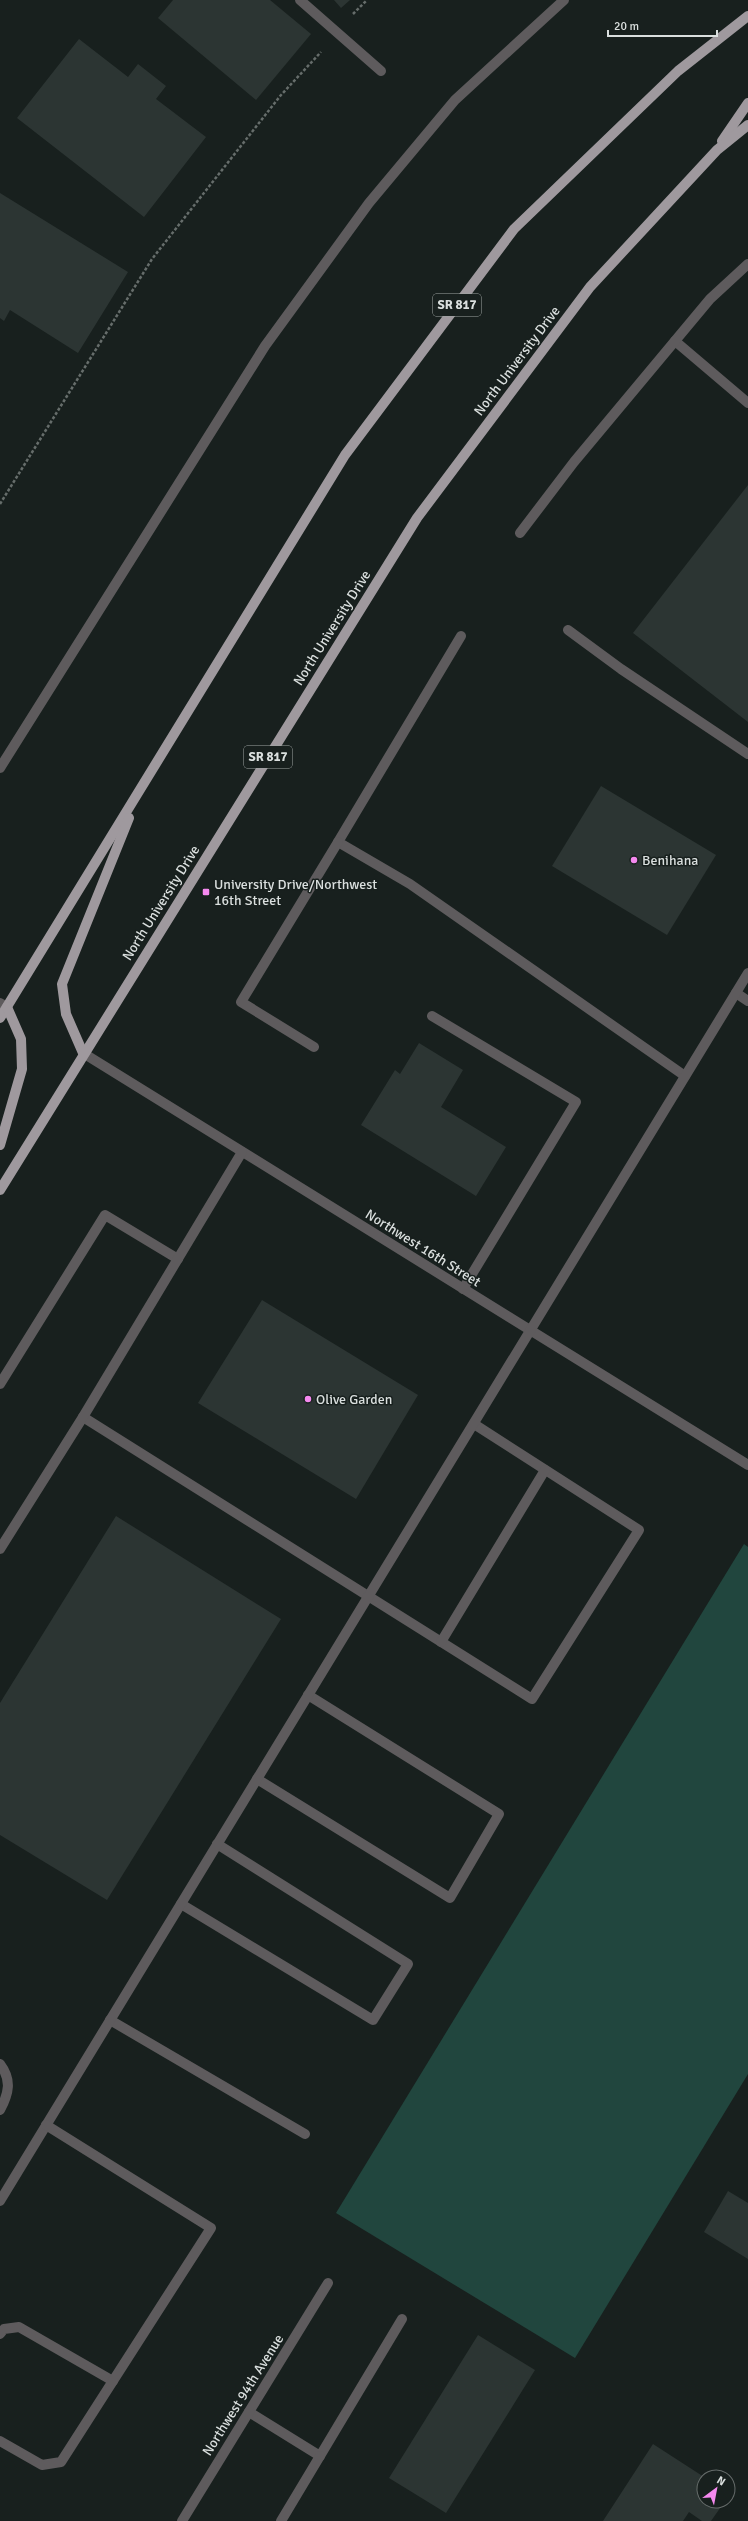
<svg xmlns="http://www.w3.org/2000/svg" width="748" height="2521" viewBox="0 0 748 2521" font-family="Signika,sans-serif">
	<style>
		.green { fill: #21463e }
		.building { fill: #2c3533 }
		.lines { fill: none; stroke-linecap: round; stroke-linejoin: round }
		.path { stroke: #666d6b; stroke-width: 2.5; stroke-dasharray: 3 2; stroke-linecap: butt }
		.minor { stroke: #5e5b5d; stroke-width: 10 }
		.major { stroke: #9f999e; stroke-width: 10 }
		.poi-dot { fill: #f589ef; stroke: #18201e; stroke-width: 1.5 }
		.labels { text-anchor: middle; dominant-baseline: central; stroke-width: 3; stroke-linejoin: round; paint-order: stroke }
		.shield { fill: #18201e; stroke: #a0a6a4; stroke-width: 1 }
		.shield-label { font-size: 13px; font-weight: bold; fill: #dadfde }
		.street-label { font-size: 14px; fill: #dadfde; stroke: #18201e }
		.poi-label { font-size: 14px; fill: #dadfde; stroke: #18201e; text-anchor: start }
	</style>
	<rect width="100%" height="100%" fill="#18201e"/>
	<path class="green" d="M744,1544L748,1547V2074L575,2358L336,2213Z"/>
	<g class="building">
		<path d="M173,0H270L311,34L256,100L158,18Z"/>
		<path d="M334,0H350L341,8Z"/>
		<path d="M79,39L128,77L138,64L166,86L156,99L206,137L144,217L17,118Z"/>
		<path d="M0,193L128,272L78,353L10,310L4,321L0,318Z"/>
		<path d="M748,485V722L633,633Z"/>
		<path d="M601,786L716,855L667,935L552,866Z"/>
		<path d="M419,1043L463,1070L441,1107L506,1147L476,1196L361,1125L395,1070L400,1074Z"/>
		<path d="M262,1300L418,1395L356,1499L198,1403Z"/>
		<path d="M116,1516L281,1619L107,1900L0,1835V1703Z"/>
		<path d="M728,2191L748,2203V2259L704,2232Z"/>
		<path d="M478,2335L535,2370L446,2513L389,2478Z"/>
		<path d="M653,2444L704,2477V2501H725L711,2521H702L689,2512L683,2521H603Z"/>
	</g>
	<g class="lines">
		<g class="path">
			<path d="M353,14L367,0"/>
			<path d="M0,504L152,259L281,95L321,52"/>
		</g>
		<g class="minor">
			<path d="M300,0L381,71"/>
			<path d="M675,341L748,403"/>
			<path d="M520,533L574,462L710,299L748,264"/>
			<path d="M568,630L621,669L748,754"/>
			<path d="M461,636L338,842L410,884L685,1076"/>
			<path d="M0,768L265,346L369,203L455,100L564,0"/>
			<path d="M736,993L748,1001"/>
			<path d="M0,1003L7,1007"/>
			<path d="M432,1016L576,1102L463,1289"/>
			<path d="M314,1047L241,1002L338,842"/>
			<path d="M83,1053L748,1465"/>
			<path d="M0,1384L105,1215L178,1259"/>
			<path d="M83,1417L532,1699L639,1530L474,1424"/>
			<path d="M0,1549L83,1417L242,1152"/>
			<path d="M441,1642L545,1470"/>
			<path d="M257,1779L450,1898L499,1814L308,1695"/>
			<path d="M181,1904L373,2020L408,1964L217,1844"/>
			<path d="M110,2020L305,2134"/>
			<path d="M0,2064C12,2080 9,2093 0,2110"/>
			<path d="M0,2201L748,973"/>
			<path d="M0,2334L4,2329L19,2327L113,2381"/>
			<path d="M249,2412L320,2456L402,2319"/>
			<path d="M0,2441L42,2465L61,2462L211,2228L46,2125"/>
			<path d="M182,2521L328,2283"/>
			<path d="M281,2521L320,2456"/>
		</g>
		<g class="major">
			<path d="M722,141L748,103"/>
			<path d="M0,1018L345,455L514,229L678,71L748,16"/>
			<path d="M83,1053L66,1014L62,984L129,818"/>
			<path d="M0,1145L22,1069L21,1039L7,1007"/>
			<path d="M0,1190L417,518L590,287L717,150L748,125"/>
		</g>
	</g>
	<g class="poi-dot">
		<circle cx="634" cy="860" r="4"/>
		<rect x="202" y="888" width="8" height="8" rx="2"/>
		<circle cx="308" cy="1399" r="4"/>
	</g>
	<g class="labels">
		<g class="shield">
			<rect x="433" y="294" width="48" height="22" rx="3"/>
			<rect x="244" y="746" width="48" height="22" rx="3"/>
		</g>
		<g class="shield-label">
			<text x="457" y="305">SR 817</text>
			<text x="268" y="757">SR 817</text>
		</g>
		<g class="street-label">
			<text transform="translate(517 361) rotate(-53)">North University Drive</text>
			<text transform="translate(332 628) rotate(-58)">North University Drive</text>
			<text transform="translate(161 903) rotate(-58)">North University Drive</text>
			<text transform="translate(423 1248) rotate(32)">Northwest 16th Street</text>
			<text transform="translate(243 2395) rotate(-58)">Northwest 94th Avenue</text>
		</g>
		<g class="poi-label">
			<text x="642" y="860">Benihana</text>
			<text x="214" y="884">University Drive/Northwest<tspan x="214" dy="16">16th Street</tspan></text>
			<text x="316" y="1399">Olive Garden</text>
		</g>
	</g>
	<g transform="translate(716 2489) rotate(32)"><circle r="19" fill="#18201e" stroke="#666c6b"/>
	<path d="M0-3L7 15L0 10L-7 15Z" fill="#f589ef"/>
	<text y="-6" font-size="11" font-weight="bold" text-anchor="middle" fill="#dadfde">N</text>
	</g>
	<path d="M608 30v6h109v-6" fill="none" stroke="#dadfde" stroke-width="2"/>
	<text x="614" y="30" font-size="12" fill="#dadfde" stroke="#18201e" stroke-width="3" paint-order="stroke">20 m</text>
</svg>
